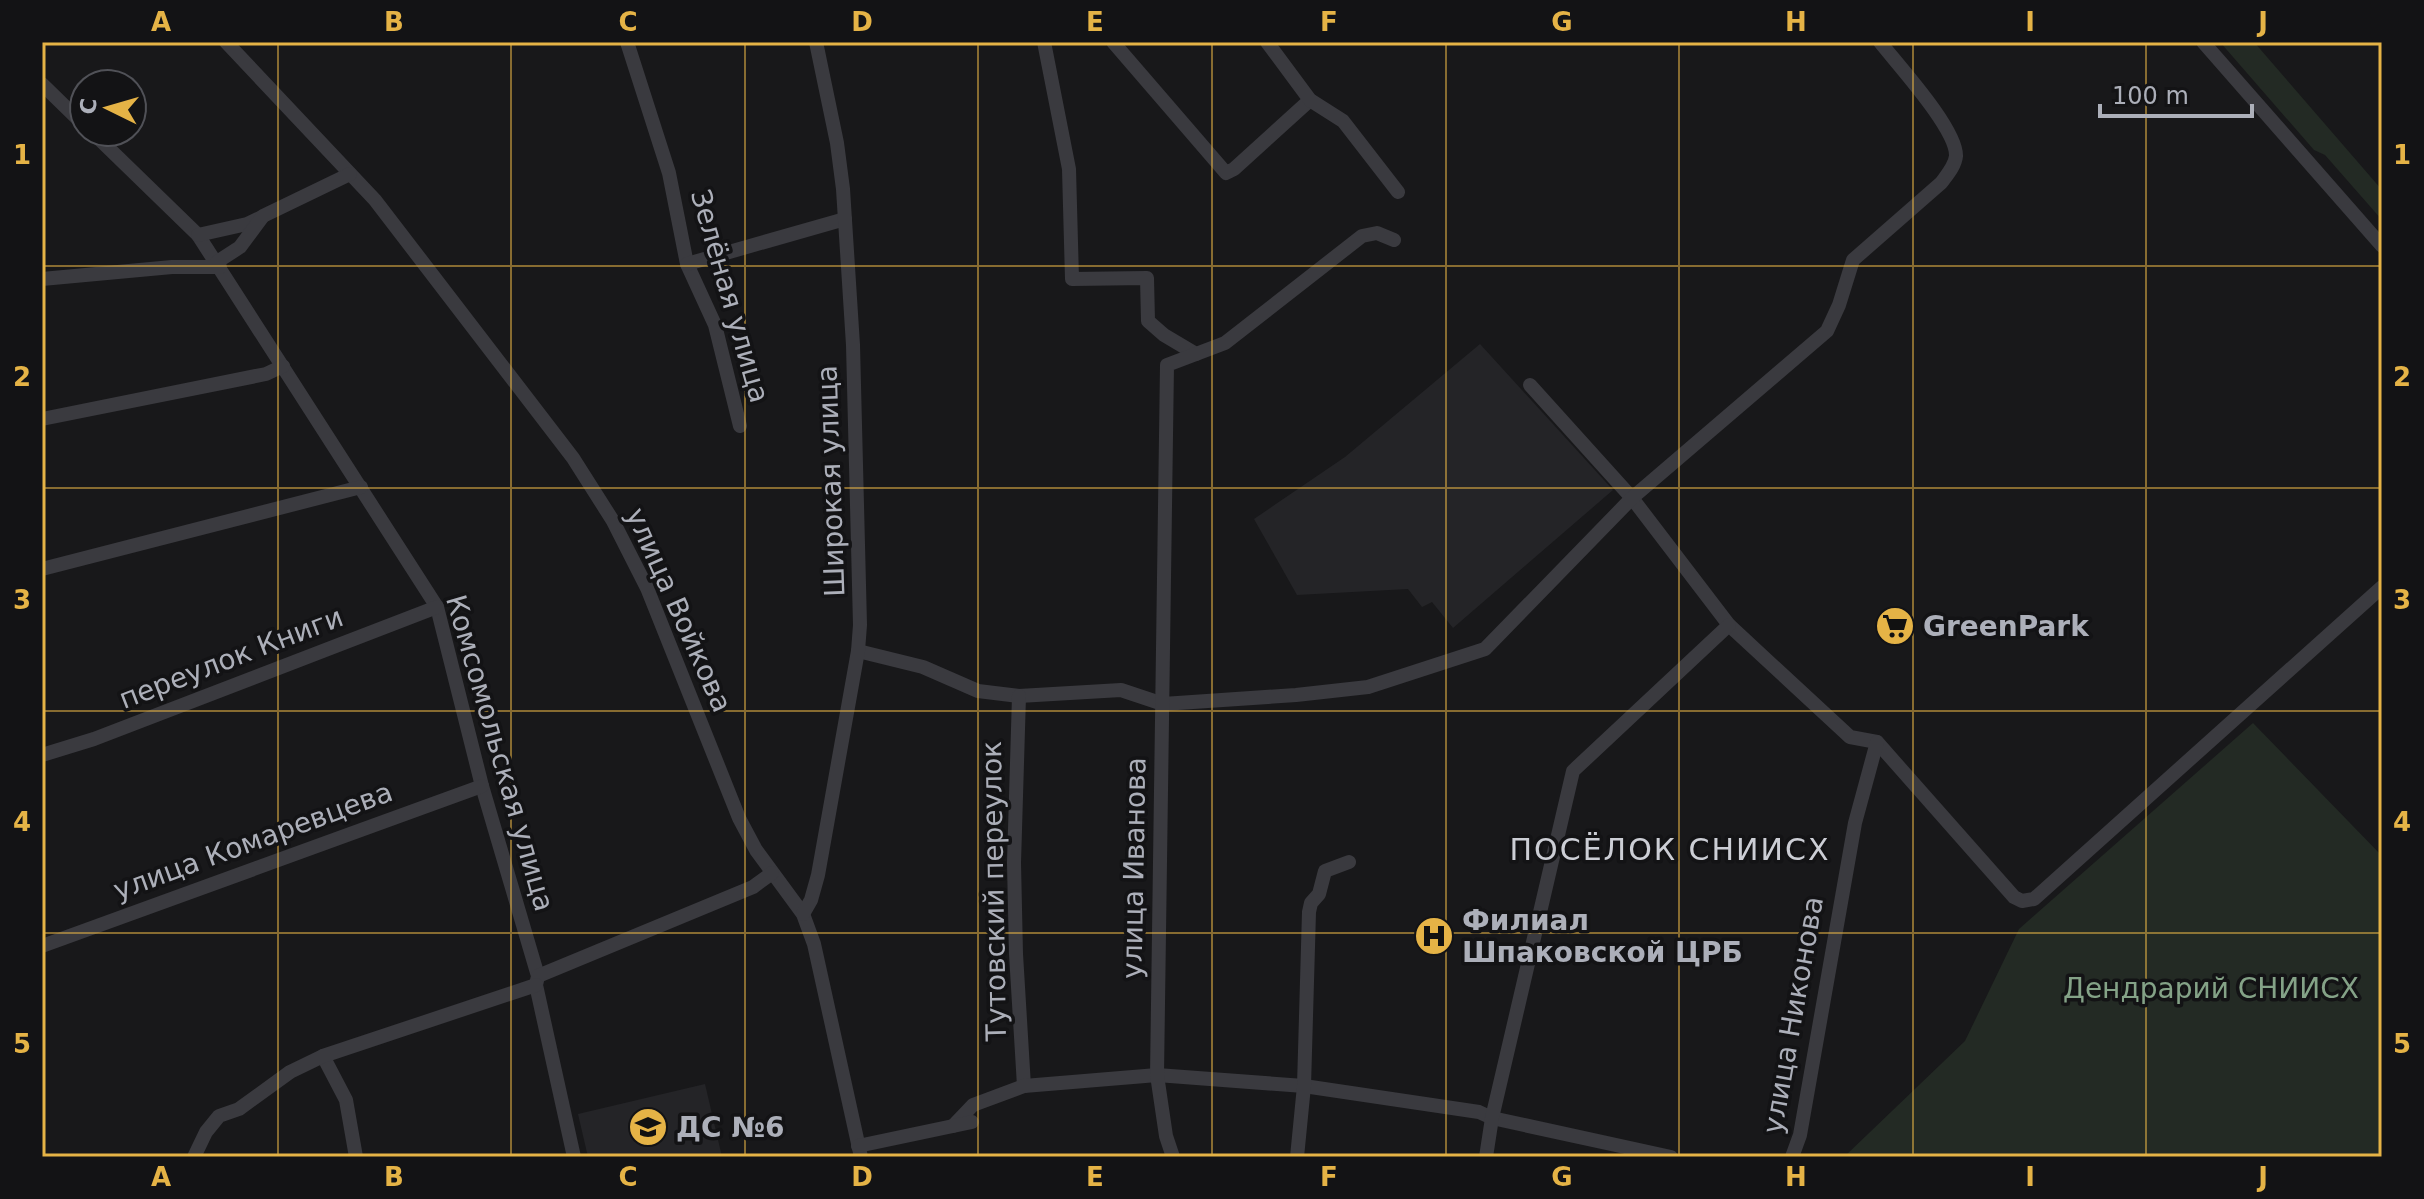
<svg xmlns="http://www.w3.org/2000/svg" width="2424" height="1199" viewBox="0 0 2424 1199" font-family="'DejaVu Sans',sans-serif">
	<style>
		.built { fill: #242427 }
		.green { fill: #232a24 }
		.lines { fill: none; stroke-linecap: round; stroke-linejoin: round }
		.minor { stroke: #3a3a3f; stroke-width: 14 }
		.grid { fill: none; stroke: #e5b346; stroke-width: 2; stroke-opacity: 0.55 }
		.labels { text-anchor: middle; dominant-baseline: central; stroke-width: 7; stroke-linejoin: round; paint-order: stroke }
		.street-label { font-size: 28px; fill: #acafb9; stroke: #131315 }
		.poi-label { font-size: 28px; font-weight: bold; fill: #acafb9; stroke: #131315; text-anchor: start }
		.park-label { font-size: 28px; fill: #84a287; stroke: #131315 }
		.neighbourhood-label { font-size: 30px; letter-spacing: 2px; fill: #ccced5; stroke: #131315 }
		.neatline { fill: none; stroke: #e5b346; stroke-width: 3 }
		.grid-label { font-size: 26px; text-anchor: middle; font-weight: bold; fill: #e5b346 }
	</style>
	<rect width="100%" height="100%" fill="#18181a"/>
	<g class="built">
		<path d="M1480,344L1613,490L1453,628L1432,602L1422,607L1408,589L1297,595L1254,519L1345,457Z"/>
		<path d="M705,1084L722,1157H588L578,1114Z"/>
	</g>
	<g class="green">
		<path d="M2220,42H2254L2382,190V220L2325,155L2314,150Z"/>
		<path d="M2253,723L2382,856V1150L2375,1157H1844L1965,1041L2019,929Z"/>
	</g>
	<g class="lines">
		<g class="minor">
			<path d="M226,42L375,200L573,458L613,521L647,588L739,818L756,850L803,914L814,944L861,1157"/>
			<path d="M627,42L669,173L687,264L715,325L740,426"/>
			<path d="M1044,42L1069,169L1072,279L1147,278L1148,321L1164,335L1196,354"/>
			<path d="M1113,42L1226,173L1234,169L1310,100"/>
			<path d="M1267,42L1310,100L1343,121L1398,192"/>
			<path d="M2203,42L2382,246"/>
			<path d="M42,84L84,125"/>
			<path d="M92,132L198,235L437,607L482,786L538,976L536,985L574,1157"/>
			<path d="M198,235L247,224L262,217"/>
			<path d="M217,262L240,247L263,216L350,174"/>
			<path d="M687,264L845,219"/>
			<path d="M42,279L172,267H220"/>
			<path d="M1530,385L1632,498L1729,625L1850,737L1877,742L2014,897L2022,901L2034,899L2382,587"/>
			<path d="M42,419L266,374L283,366"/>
			<path d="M42,569L361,487"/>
			<path d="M858,651L923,667L978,691L1019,696L1121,690L1163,704L1296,695L1368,687L1485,649L1632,498L1827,331L1839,305L1853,260L1941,183C1947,175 1955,166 1956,156C1957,129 1898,65 1880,42"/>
			<path d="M1019,696L1014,863L1016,954L1024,1086"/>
			<path d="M42,755L94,739L437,607"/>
			<path d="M803,914L811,900L818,875L858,651L860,625L853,345L843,189L837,143L816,42"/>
			<path d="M42,946L482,786"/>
			<path d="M538,976L753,887L772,873"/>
			<path d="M323,1056L346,1100L356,1157"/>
			<path d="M953,1126L973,1105L1024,1086L1157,1075L1304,1086L1479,1112L1492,1118L1671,1157"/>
			<path d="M858,1146L972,1122"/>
			<path d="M194,1157L206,1132L219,1116L239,1109L290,1072L323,1056L536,985"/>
			<path d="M1173,1157L1166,1136L1157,1075L1167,365L1225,343L1362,236L1377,233L1394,240"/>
			<path d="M1297,1157L1304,1086L1309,912L1311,903L1319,894L1325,871L1349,862"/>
			<path d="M1486,1157L1492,1118L1573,771L1729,625"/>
			<path d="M1792,1157L1800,1135L1855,823L1877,742"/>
		</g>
	</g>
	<path class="grid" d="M278,42V1157M511,42V1157M745,42V1157M978,42V1157M1212,42V1157M1446,42V1157M1679,42V1157M1913,42V1157M2146,42V1157M42,266H2382M42,488H2382M42,711H2382M42,933H2382"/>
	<defs>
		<symbol id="supermarket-disc" viewBox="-11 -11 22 22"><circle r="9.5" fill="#e5b346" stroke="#131315"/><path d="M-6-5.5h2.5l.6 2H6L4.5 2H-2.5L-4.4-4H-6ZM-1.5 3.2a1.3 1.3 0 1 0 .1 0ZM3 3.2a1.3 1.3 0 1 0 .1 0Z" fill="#111"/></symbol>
		<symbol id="hospital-disc" viewBox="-11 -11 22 22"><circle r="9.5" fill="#e5b346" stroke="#131315"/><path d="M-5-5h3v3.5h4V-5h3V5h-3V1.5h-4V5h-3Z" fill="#111"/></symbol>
		<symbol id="school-disc" viewBox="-11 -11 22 22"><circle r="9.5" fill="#e5b346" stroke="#131315"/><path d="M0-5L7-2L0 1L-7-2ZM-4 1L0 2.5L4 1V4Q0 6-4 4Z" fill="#111"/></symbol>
	</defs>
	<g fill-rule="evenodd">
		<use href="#supermarket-disc" x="1873" y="604" width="44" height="44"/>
		<use href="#hospital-disc" x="1412" y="914" width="44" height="44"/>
		<use href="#school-disc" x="626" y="1105" width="44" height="44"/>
	</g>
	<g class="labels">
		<g class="street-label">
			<text transform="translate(730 296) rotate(74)">Зелёная улица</text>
			<text transform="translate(831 481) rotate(-92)">Широкая улица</text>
			<text transform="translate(679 610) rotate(66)">улица Войкова</text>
			<text transform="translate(231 658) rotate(-21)">переулок Книги</text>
			<text transform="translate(500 753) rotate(74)">Комсомольская улица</text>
			<text transform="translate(253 841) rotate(-20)">улица Комаревцева</text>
			<text transform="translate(1134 868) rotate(-89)">улица Иванова</text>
			<text transform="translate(994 891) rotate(-91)">Тутовский переулок</text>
			<text transform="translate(1793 1015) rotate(-80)">улица Никонова</text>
		</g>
		<g class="poi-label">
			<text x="1923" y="626">GreenPark</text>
			<text x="1462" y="920">Филиал<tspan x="1462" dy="32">Шпаковской ЦРБ</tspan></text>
			<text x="676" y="1127">ДС №6</text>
		</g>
		<g class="park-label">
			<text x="2211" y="988">Дендрарий СНИИСХ</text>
		</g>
		<g class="neighbourhood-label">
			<text x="1670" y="849">ПОСЁЛОК СНИИСХ</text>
		</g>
	</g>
	<rect width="2424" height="1199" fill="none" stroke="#131315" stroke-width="88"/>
	<g transform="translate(108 108) rotate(275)"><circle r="38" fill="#131315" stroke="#505157" stroke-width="2"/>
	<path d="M0-6L14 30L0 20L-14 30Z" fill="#e5b346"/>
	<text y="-12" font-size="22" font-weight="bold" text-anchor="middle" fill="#acafb9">С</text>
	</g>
	<path d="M2100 104v12h152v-12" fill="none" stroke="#acafb9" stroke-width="4"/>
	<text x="2112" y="104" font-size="24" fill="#acafb9" stroke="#131315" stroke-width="6" paint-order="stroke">100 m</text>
	<rect x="44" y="44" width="2336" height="1111" class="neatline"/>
	<g class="grid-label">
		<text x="161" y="31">A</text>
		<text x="394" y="31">B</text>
		<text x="628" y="31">C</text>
		<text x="862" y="31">D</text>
		<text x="1095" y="31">E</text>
		<text x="1329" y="31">F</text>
		<text x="1562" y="31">G</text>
		<text x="1796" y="31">H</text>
		<text x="2030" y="31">I</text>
		<text x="2263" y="31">J</text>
		<text x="22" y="164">1</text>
		<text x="2402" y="164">1</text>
		<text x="22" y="386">2</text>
		<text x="2402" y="386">2</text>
		<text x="22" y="609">3</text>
		<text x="2402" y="609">3</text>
		<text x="22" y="831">4</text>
		<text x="2402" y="831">4</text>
		<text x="22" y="1053">5</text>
		<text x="2402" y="1053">5</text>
		<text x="161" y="1186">A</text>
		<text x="394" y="1186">B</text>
		<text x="628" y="1186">C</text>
		<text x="862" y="1186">D</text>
		<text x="1095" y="1186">E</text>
		<text x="1329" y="1186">F</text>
		<text x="1562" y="1186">G</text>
		<text x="1796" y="1186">H</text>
		<text x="2030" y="1186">I</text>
		<text x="2263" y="1186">J</text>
	</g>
</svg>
